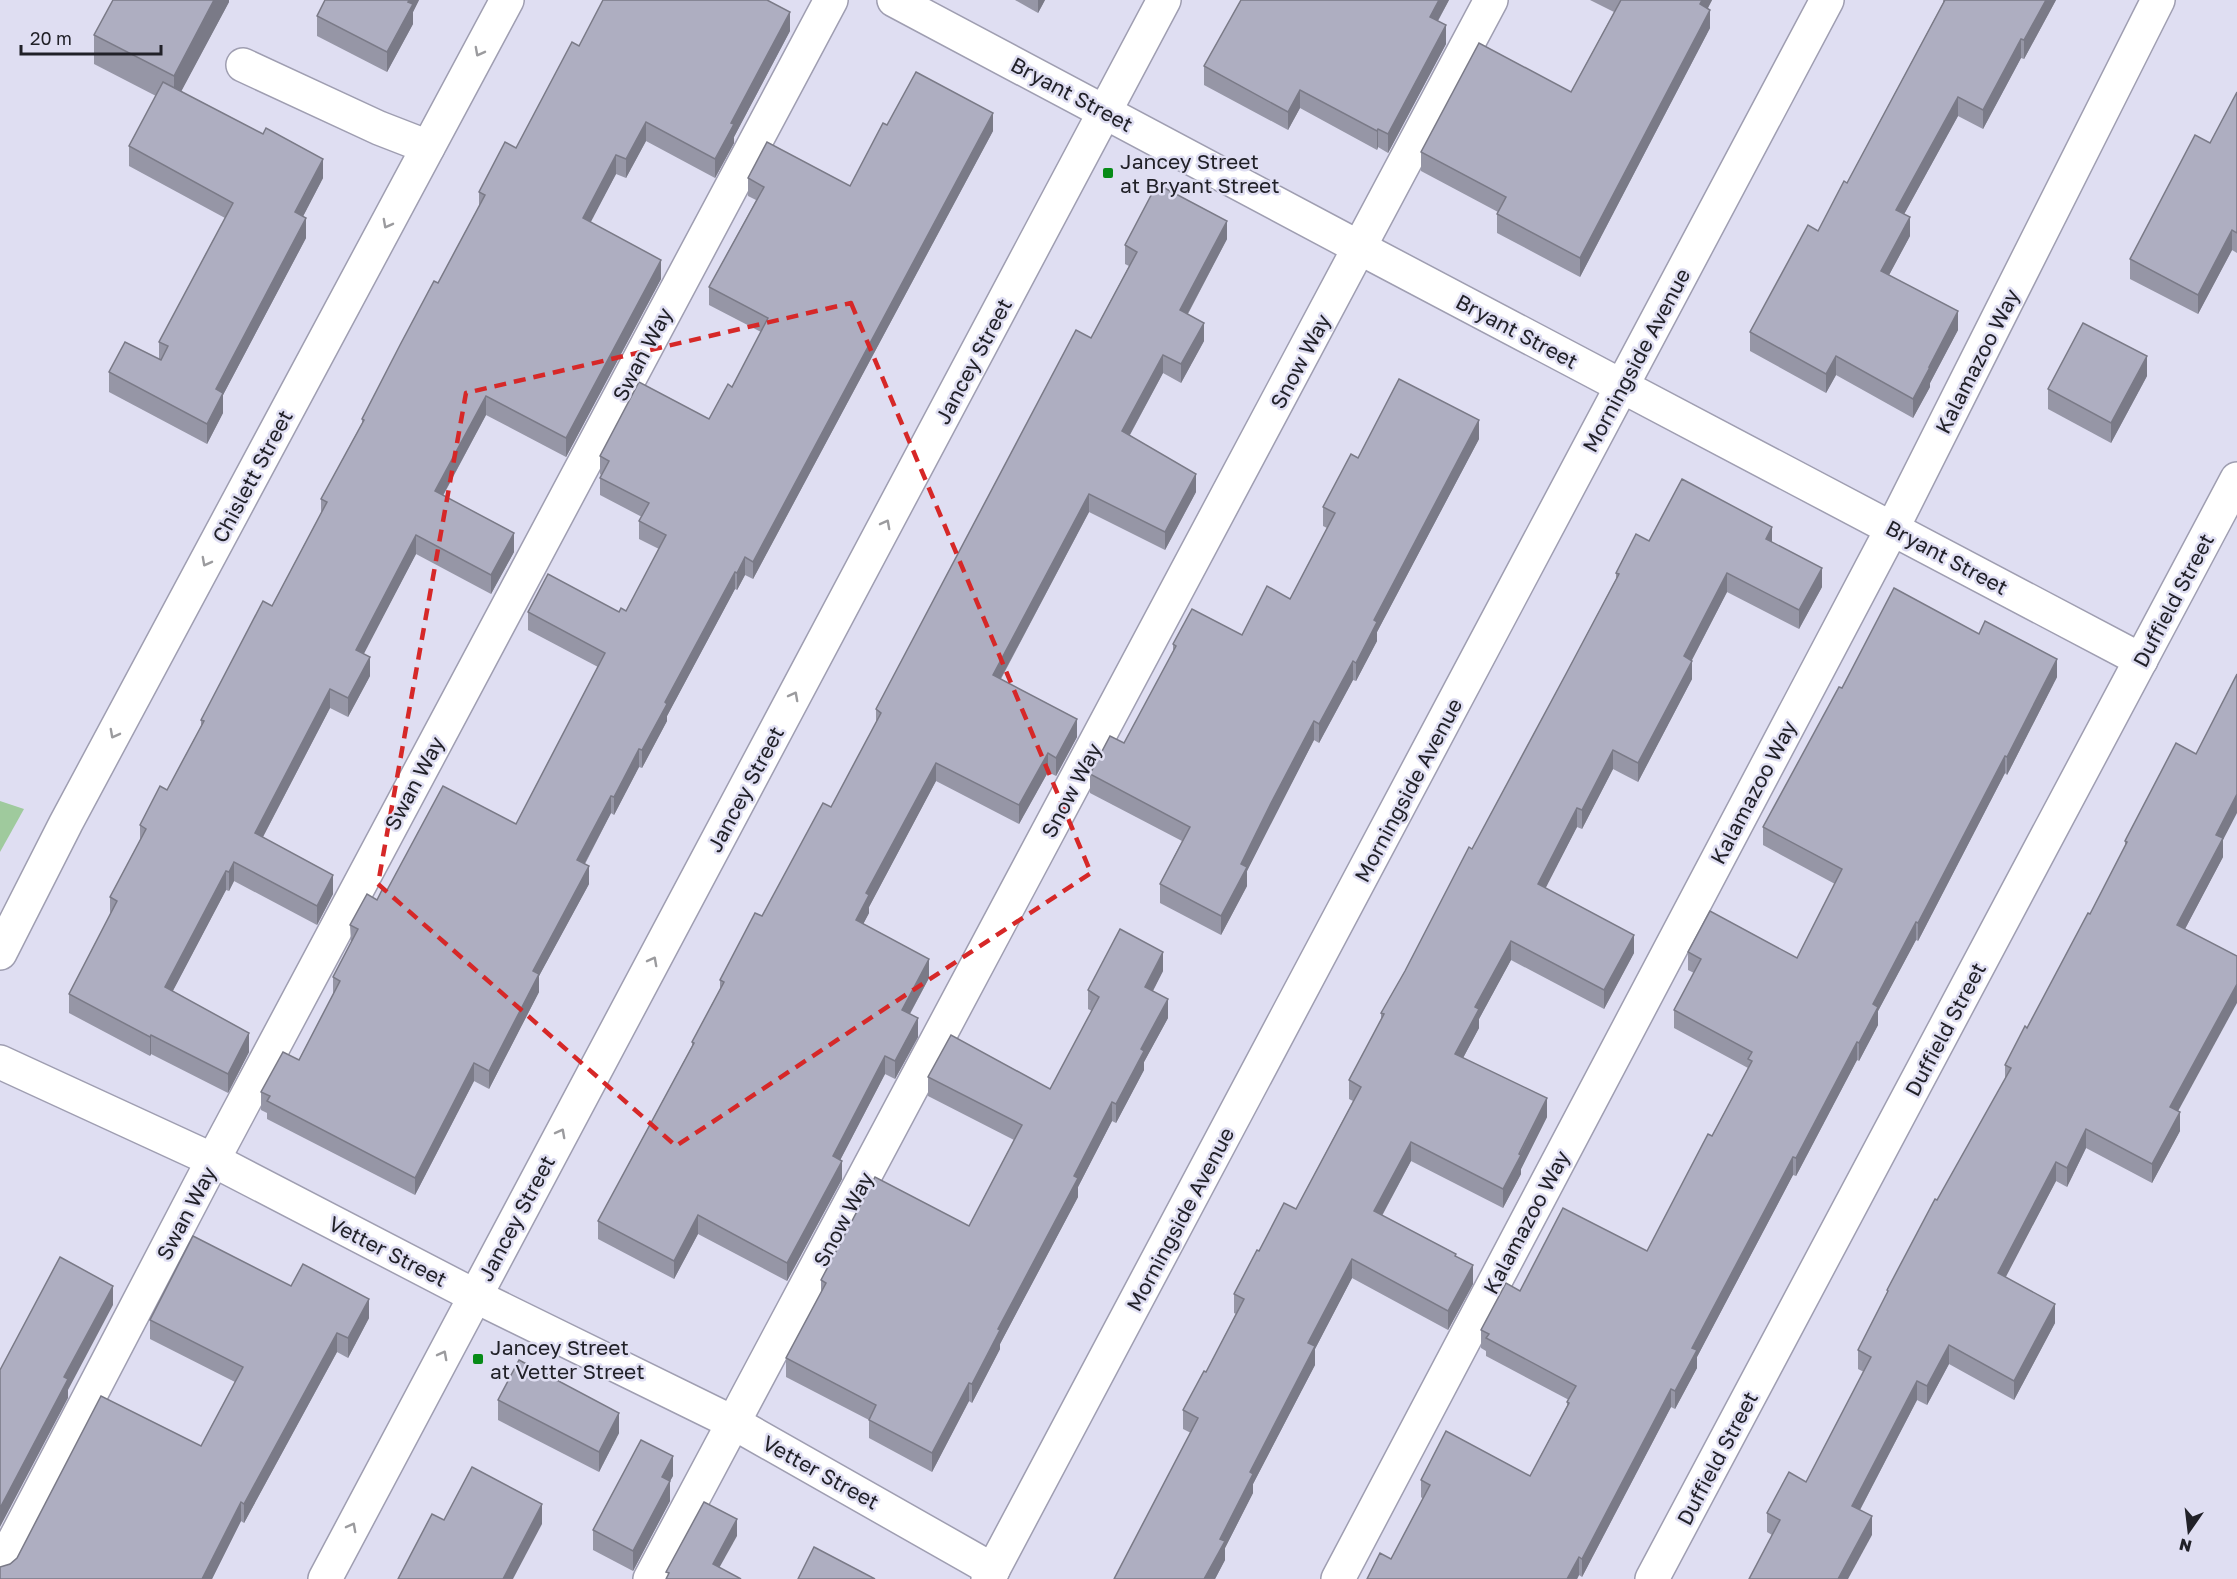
<svg xmlns="http://www.w3.org/2000/svg" width="2237" height="1579" viewBox="0 0 2237 1579" font-family="'Golos Text',sans-serif">
	<style>
		.green { fill: #9fca9d }
		.lines { fill: none; stroke-linecap: round; stroke-linejoin: round }
		.minor-casing { stroke: #9f9eb1; stroke-width: 36 }
		.minor { stroke: #fff; stroke-width: 33 }
		.wall { fill: #9696a6 }
		.shaded-wall { fill: #7a7a87 }
		.building { fill: #aeaec1; stroke: #7a7a87; stroke-width: 1.5 }
		.oneway { stroke: #9b9b9e }
		.marked { fill: none; stroke: #d62828; stroke-width: 4.5; stroke-dasharray: 12 8; stroke-linejoin: round }
		.poi-dot { fill: #078b17; stroke: #dfdef2; stroke-width: 2 }
		.labels { text-anchor: middle; dominant-baseline: central; stroke-width: 5; stroke-linejoin: round; paint-order: stroke }
		.street-label { font-size: 21px; fill: #212128; stroke: #dfdef2 }
		.poi-label { font-size: 21px; fill: #212128; stroke: #dfdef2; text-anchor: start }
	</style>
	<rect width="100%" height="100%" fill="#dfdef2"/>
	<path class="green" d="M0,801L24,809L0,852Z"/>
	<g class="lines">
		<defs>
			<g id="minor">
				<path d="M894,0L1360,248L2141,660"/>
				<path d="M243,65L379,128L428,147"/>
				<path d="M0,953L66,823L507,0"/>
				<path d="M0,1062L213,1160L475,1296L734,1423L993,1570"/>
				<path d="M0,1568L213,1160L831,0"/>
				<path d="M325,1579L1164,0"/>
				<path d="M650,1579L1491,0"/>
				<path d="M988,1579L1827,0"/>
				<path d="M1338,1579L1893,527L2158,0"/>
				<path d="M1652,1579L2237,479"/>
			</g>
		</defs>
		<use href="#minor" class="minor-casing"/>
		<use href="#minor" class="minor"/>
	</g>
	<g class="wall">
		<path d="M229,0V2L181,91L323,178L303,216L306,238L223,395V413L207,444L109,392V372L159,360V342L225,218L129,166V146L156,96L94,64V35Z"/>
		<path d="M325,0H419L413,12V24L387,72L317,36V16Z"/>
		<path d="M1015,0H1045L1038,13Z"/>
		<path d="M1241,0H1449L1438,21L1446,44L1388,153L1378,147L1377,150L1300,108L1288,130L1204,85V66Z"/>
		<path d="M1590,0H1712L1708,8L1710,28L1580,277L1497,233V214L1498,212L1421,171V152L1571,92L1614,12Z"/>
		<path d="M1943,0H2056L2024,59L2021,58L1983,129L1958,116L1904,214L1910,236L1889,275L1958,330L1930,383V387L1913,418L1836,375L1826,393L1750,351V332L1818,231L1847,183L1943,3Z"/>
		<path d="M790,31L734,137V143L715,178L646,141L626,178L616,174L590,222L661,279L566,457L486,415L443,496L514,552L491,594L416,554L363,654L370,676L348,717L330,708L263,837L333,894L317,925L234,881L229,891L226,890L172,992L249,1052L228,1093L151,1054L150,1056L69,1013V994L110,916V897L140,840V825L167,790L201,726V720L272,606L321,513V499L362,423V419L438,283L479,206V192L516,148L579,46Z"/>
		<path d="M2237,92V253L2232,250L2198,314L2130,279V259L2210,143Z"/>
		<path d="M887,125L993,131L753,579L745,575L737,590L735,589L667,716V721L642,768L639,767L614,815L611,813L585,864L589,884L539,976V992L489,1089L474,1081L415,1195L267,1119V1113L261,1110V1092L299,1060L333,995V977L351,943L350,925L377,900L386,892L516,824L598,667L528,630V612H619L626,611L659,549L639,539V521L642,517L600,495V478L601,475L600,474V456L709,419L732,387L761,332L709,305V287L756,200L748,196V178L850,186Z"/>
		<path d="M1227,239L1188,314L1204,341L1181,383L1163,373L1130,435L1196,492L1165,550L1089,512L1001,679L1077,737L1056,776L1048,772L1019,824L936,781L869,907V913L863,924L929,978L910,1014L918,1037L895,1079L885,1074L840,1160L842,1179L787,1281L698,1234L674,1279L598,1239V1221L692,1046V1042L720,989V980L762,916L831,807L876,724V709L1091,338L1129,266L1125,264V245Z"/>
		<path d="M2147,376L2111,443L2048,409V389Z"/>
		<path d="M1479,439L1377,632V641L1356,681L1353,680L1319,743L1314,740L1271,822L1247,871V886L1221,935L1160,903V884L1182,841L1090,793V774L1124,743L1173,653V644L1242,635L1290,599L1327,528L1323,526V507L1358,458Z"/>
		<path d="M1649,541L1772,542L1822,587L1799,629L1727,592L1692,660V679L1638,782L1613,769L1582,829L1577,827L1545,888L1634,953L1604,1009L1511,960L1479,1019V1028L1463,1058L1547,1117L1521,1169V1174L1503,1208L1411,1161L1382,1216L1456,1256L1473,1284L1448,1330L1352,1278L1315,1349V1365L1253,1484V1493L1225,1548V1560L1215,1579H1114L1191,1433L1183,1429V1410L1206,1372L1236,1314L1234,1313V1294L1259,1251L1296,1209L1353,1101L1349,1099V1080L1381,1020V1013L1405,971L1472,849L1567,672L1616,579V573Z"/>
		<path d="M2057,677L2007,775L2005,773L1918,941L1916,940L1878,1011V1025L1859,1061L1857,1060L1796,1176L1793,1175L1697,1357V1368L1675,1409L1671,1407L1582,1577L1579,1575L1577,1579H1367L1391,1559L1423,1499L1421,1497V1480L1530,1476L1567,1406V1402L1569,1400L1486,1356V1351L1481,1348V1330L1520,1291L1647,1251L1712,1136L1748,1068L1674,1028V1010L1694,973L1688,970V952L1797,958L1835,884L1763,845V827L1842,688Z"/>
		<path d="M2223,840V857L2185,929L2178,1111L2180,1131L2152,1183L2086,1148L2067,1187L2056,1181L2005,1277L2055,1323L2014,1400L1949,1364L1927,1405L1917,1400L1860,1510L1872,1535H1772L1767,1532V1513L1806,1482L1864,1372L1858,1369V1350L1887,1294V1290L2005,1080V1065L2027,1028L2090,914L2125,847V841Z"/>
		<path d="M1163,971L1153,991L1168,1018L1144,1062V1070L1116,1123L1112,1121L1078,1187V1197L1000,1344V1349L972,1403L969,1401L932,1472L869,1438V1420L786,1377V1358L821,1293V1280L969,1226L1014,1140L928,1096V1077L1050,1089L1092,1011L1088,1009V990Z"/>
		<path d="M291,1286L369,1318L348,1358L337,1352L244,1523L241,1521L212,1579H0L1,1568L10,1564L201,1446L235,1382L150,1339V1320Z"/>
		<path d="M498,1400L619,1433L599,1472L498,1420Z"/>
		<path d="M673,1476L670,1481V1501L633,1571L593,1550V1530Z"/>
	</g>
	<g class="shaded-wall">
		<path d="M214,0H229V2L174,105V76Z"/>
		<path d="M409,0H419L413,12V24L387,72V52Z"/>
		<path d="M1038,0H1045L1038,13Z"/>
		<path d="M1439,0H1449L1430,35V17Z"/>
		<path d="M1702,0H1712L1700,23V4Z"/>
		<path d="M2046,0H2056L2024,59V40Z"/>
		<path d="M1710,10V28L1580,277V258Z"/>
		<path d="M790,12V31L734,137V143L715,178V159L731,123Z"/>
		<path d="M1446,25V44L1388,153V134Z"/>
		<path d="M2021,39V58L1983,129V110Z"/>
		<path d="M1300,90V108L1288,130V112Z"/>
		<path d="M1958,97V116L1896,229V210Z"/>
		<path d="M993,113V131L753,579V562Z"/>
		<path d="M646,122V141L626,178V159Z"/>
		<path d="M1378,129V147L1377,150V131Z"/>
		<path d="M616,155V174L583,237V218Z"/>
		<path d="M323,159V178L295,232V212Z"/>
		<path d="M1910,217V236L1881,290V271Z"/>
		<path d="M306,218V238L223,395V413L207,444V424L216,389Z"/>
		<path d="M1227,221V239L1180,328V310Z"/>
		<path d="M2232,230V250L2198,314V295Z"/>
		<path d="M661,260V279L566,457V438Z"/>
		<path d="M1958,311V330L1930,383V387L1913,418V399L1929,367Z"/>
		<path d="M1204,323V341L1181,383V364Z"/>
		<path d="M1163,355V373L1122,449V431Z"/>
		<path d="M1836,356V375L1826,393V374Z"/>
		<path d="M2147,356V376L2111,443V423Z"/>
		<path d="M486,396V415L435,510V491Z"/>
		<path d="M1479,420V439L1377,632V641L1356,681V663L1374,620Z"/>
		<path d="M1196,474V492L1165,550V532Z"/>
		<path d="M1089,494V512L993,693V675Z"/>
		<path d="M1772,527V546L1766,539Z"/>
		<path d="M514,533V552L491,594V575Z"/>
		<path d="M416,535V554L356,669V650Z"/>
		<path d="M745,557V575L737,590V573Z"/>
		<path d="M1822,568V587L1799,629V610Z"/>
		<path d="M735,572V589L667,716V721L642,768V750L665,702Z"/>
		<path d="M1727,573V592L1684,675V656Z"/>
		<path d="M370,657V676L348,717V698Z"/>
		<path d="M2057,659V677L2007,775V757Z"/>
		<path d="M1353,661V680L1319,743V724Z"/>
		<path d="M1692,661V679L1638,782V763Z"/>
		<path d="M330,689V708L255,852V833Z"/>
		<path d="M1077,719V737L1056,776V758Z"/>
		<path d="M1314,721V740L1247,871V886L1221,935V916L1241,864L1271,803Z"/>
		<path d="M639,749V767L614,815V797Z"/>
		<path d="M1613,750V769L1582,829V810Z"/>
		<path d="M1048,753V772L1019,824V805Z"/>
		<path d="M2005,756V773L1918,941V923Z"/>
		<path d="M936,763V781L869,907V913L856,938V920L866,893Z"/>
		<path d="M2237,794V813L2223,840V857L2177,944V925L2216,835Z"/>
		<path d="M611,796V813L577,878V860Z"/>
		<path d="M1577,808V827L1538,903V884Z"/>
		<path d="M234,862V881L229,891V872Z"/>
		<path d="M589,866V884L539,976V992L489,1089V1071L533,971Z"/>
		<path d="M226,871V890L165,1006V987Z"/>
		<path d="M333,875V894L317,925V906Z"/>
		<path d="M1916,922V940L1878,1011V1025L1859,1061V1043L1873,1004Z"/>
		<path d="M1634,935V953L1604,1009V990Z"/>
		<path d="M1511,941V960L1479,1019V1028L1455,1073V1054L1475,1007Z"/>
		<path d="M1163,952V971L1145,1006V987Z"/>
		<path d="M929,959V978L902,1028V1010Z"/>
		<path d="M2237,984V1003L2170,1126V1107Z"/>
		<path d="M1168,999V1018L1144,1062V1070L1116,1123V1104L1141,1049Z"/>
		<path d="M918,1018V1037L895,1079V1061Z"/>
		<path d="M249,1033V1052L228,1093V1074Z"/>
		<path d="M151,1035V1054L150,1056V1037Z"/>
		<path d="M1857,1042V1060L1796,1176V1158Z"/>
		<path d="M885,1056V1074L833,1174V1156Z"/>
		<path d="M474,1063V1081L415,1195V1178Z"/>
		<path d="M1547,1098V1117L1521,1169V1174L1503,1208V1189Z"/>
		<path d="M1112,1102V1121L1078,1187V1197L1000,1344V1349L972,1403V1384L998,1329L1074,1176Z"/>
		<path d="M2180,1112V1131L2152,1183V1164Z"/>
		<path d="M2086,1129V1148L2067,1187V1168Z"/>
		<path d="M1411,1142V1161L1374,1230V1211Z"/>
		<path d="M1793,1157V1175L1697,1357V1368L1675,1409V1391L1692,1348Z"/>
		<path d="M842,1161V1179L787,1281V1263Z"/>
		<path d="M2056,1162V1181L1998,1292V1273Z"/>
		<path d="M698,1215V1234L674,1279V1261Z"/>
		<path d="M1352,1259V1278L1315,1349V1365L1253,1484V1493L1225,1548V1560L1215,1579H1204L1220,1539L1308,1343Z"/>
		<path d="M1473,1265V1284L1448,1330V1311Z"/>
		<path d="M113,1286V1305L68,1390V1398L0,1527V1508L64,1377Z"/>
		<path d="M369,1299V1318L348,1358V1338Z"/>
		<path d="M2055,1304V1323L2014,1400V1381Z"/>
		<path d="M337,1333V1352L244,1523V1504Z"/>
		<path d="M1949,1345V1364L1927,1405V1386Z"/>
		<path d="M1917,1381V1400L1852,1525V1506Z"/>
		<path d="M969,1383V1401L932,1472V1453Z"/>
		<path d="M1671,1389V1407L1582,1577V1559Z"/>
		<path d="M619,1413V1433L599,1472V1452Z"/>
		<path d="M673,1456V1476L670,1481V1501L633,1571V1551L662,1477Z"/>
		<path d="M241,1502V1521L212,1579H202Z"/>
		<path d="M542,1504V1524L513,1579H503Z"/>
		<path d="M1872,1516V1535L1848,1579H1838Z"/>
		<path d="M737,1519V1536L713,1579V1564Z"/>
		<path d="M1579,1557V1575L1577,1579H1567Z"/>
	</g>
	<g class="building">
		<path d="M113,0H214L174,76L94,35Z"/>
		<path d="M325,0H409L408,2L413,4L387,52L317,16Z"/>
		<path d="M603,0H767L790,12L731,123L734,124L715,159L646,122L626,159L616,155L583,218L661,260L566,438L486,396L435,491L514,533L491,575L416,535L356,650L370,657L348,698L330,689L255,833L333,875L317,906L234,862L229,872L226,871L165,987L249,1033L228,1074L151,1035L150,1037L69,994L117,901L110,897L146,829L140,825L160,786L167,790L204,721L201,720L263,601L272,606L327,502L321,499L364,420L362,419L400,345L434,281L438,283L485,195L479,192L505,142L516,148L572,42L579,46Z"/>
		<path d="M1241,0H1439L1430,17L1446,25L1388,134L1378,129L1377,131L1300,90L1288,112L1204,66Z"/>
		<path d="M1621,0H1702L1700,4L1710,10L1580,258L1497,214L1506,197L1421,152L1479,43L1571,92Z"/>
		<path d="M1945,0H2046L2024,40L2021,39L1983,110L1958,97L1896,210L1910,217L1881,271L1958,311L1929,367H1930L1913,399L1836,356L1826,374L1750,332L1808,225L1818,231L1844,181L1847,183Z"/>
		<path d="M916,72L993,113L753,562L745,557L737,573L735,572L665,702L667,704L642,750L639,749L614,797L611,796L577,860L589,866L533,971L539,974L489,1071L474,1063L415,1178L267,1101L270,1096L261,1092L283,1052L299,1060L340,981L333,977L358,929L350,925L367,894L377,900L382,890L386,892L443,786L516,824L605,653L528,612L548,574L619,612L621,608L626,611L666,535L639,521L649,503L600,478L609,461L600,456L639,382L709,419L728,384L732,387L768,318L709,287L764,187L748,178L767,142L850,186L883,123L887,125Z"/>
		<path d="M163,82L263,134L266,128L323,159L295,212L306,218L216,389L223,393L207,424L109,372L125,342L161,360L168,346L159,342L233,203L129,146Z"/>
		<path d="M2237,92V233L2232,230L2198,295L2130,259L2195,135L2210,143Z"/>
		<path d="M1157,184L1227,221L1180,310L1204,323L1181,364L1163,355L1122,431L1196,474L1165,532L1089,494L993,675L1077,719L1056,758L1048,753L1019,805L936,763L866,893L869,895L856,920L929,959L902,1010L918,1018L895,1061L885,1056L833,1156L842,1161L787,1263L698,1215L674,1261L598,1221L694,1043L692,1042L724,982L720,980L755,913L762,916L823,803L831,807L881,713L876,709L1076,330L1091,338L1137,252L1125,245Z"/>
		<path d="M2083,323L2147,356L2111,423L2048,389Z"/>
		<path d="M1399,379L1479,420L1374,620L1377,622L1356,663L1353,661L1319,724L1314,721L1271,803L1241,864L1247,867L1221,916L1160,884L1190,827L1090,774L1110,736L1124,743L1176,646L1173,644L1192,609L1242,635L1267,586L1290,599L1335,513L1323,507L1351,454L1358,458Z"/>
		<path d="M1682,479L1772,527L1766,539L1822,568L1799,610L1727,573L1684,656L1692,661L1638,763L1613,750L1582,810L1577,808L1538,884L1634,935L1604,990L1511,941L1475,1007L1479,1009L1455,1054L1547,1098L1519,1154L1521,1155L1503,1189L1411,1142L1374,1211L1456,1254L1455,1256L1473,1265L1448,1311L1352,1259L1308,1343L1315,1346L1250,1472L1253,1474L1220,1539L1225,1541L1204,1579H1114L1198,1418L1183,1410L1204,1371L1206,1372L1244,1299L1234,1294L1257,1250L1259,1251L1284,1203L1296,1209L1361,1087L1349,1080L1384,1014L1381,1013L1405,971L1469,847L1472,849L1567,672L1619,574L1616,573L1636,534L1649,541Z"/>
		<path d="M1894,588L1979,634L1985,621L2057,659L2007,757L2005,756L1918,923L1916,922L1873,1004L1878,1007L1859,1043L1857,1042L1796,1158L1793,1157L1692,1348L1697,1350L1675,1391L1671,1389L1582,1559L1579,1557L1567,1579H1367L1380,1553L1391,1559L1430,1485L1421,1480L1446,1431L1530,1476L1569,1403L1567,1402L1576,1386L1486,1338L1489,1334L1481,1330L1506,1283L1520,1291L1563,1208L1647,1251L1708,1134L1712,1136L1752,1061L1748,1059L1752,1052L1674,1010L1701,959L1688,952L1710,911L1797,958L1842,869L1763,827L1839,687L1842,688Z"/>
		<path d="M2237,674V794L2216,835L2223,838L2177,925L2237,956V984L2170,1107L2180,1112L2152,1164L2086,1129L2067,1168L2056,1162L1998,1273L2055,1304L2014,1381L1949,1345L1927,1386L1917,1381L1852,1506L1872,1516L1838,1579H1749L1780,1520L1767,1513L1789,1472L1806,1482L1871,1357L1858,1350L1888,1291L1887,1290L1935,1199L1937,1200L2011,1068L2005,1065L2025,1026L2027,1028L2088,913L2090,914L2127,842L2125,841L2176,743L2196,754Z"/>
		<path d="M1120,929L1163,952L1145,987L1168,999L1141,1049L1144,1051L1116,1104L1112,1102L1074,1176L1078,1178L998,1329L1000,1330L972,1384L969,1383L932,1453L869,1420L876,1405L786,1358L826,1283L821,1280L875,1177L969,1226L1022,1125L928,1077L951,1035L1050,1089L1099,997L1088,990Z"/>
		<path d="M193,1236L291,1286L303,1264L369,1299L348,1338L337,1333L244,1504L241,1502L202,1579H0V1567L10,1564L17,1558L101,1396L201,1446L243,1367L150,1320Z"/>
		<path d="M60,1257L113,1286L64,1377L68,1379L0,1508V1370Z"/>
		<path d="M519,1360L619,1413L599,1452L498,1400Z"/>
		<path d="M641,1440L673,1456L662,1477L670,1481L633,1551L593,1530Z"/>
		<path d="M472,1467L542,1504L503,1579H398L432,1514L444,1520Z"/>
		<path d="M704,1502L737,1519L713,1564L741,1579H666L669,1573L666,1572Z"/>
		<path d="M814,1547L875,1579H798Z"/>
	</g>
	<defs><path id="oneway-chevron" d="M-2-3.5L2.5 0L-2 3.5" fill="none" stroke-width="1.6" stroke-linecap="round" stroke-linejoin="round" transform="scale(1.5)"/></defs>
	<g class="oneway">
		<use href="#oneway-chevron" transform="translate(479 52) rotate(118)"/>
		<use href="#oneway-chevron" transform="translate(387 224) rotate(118)"/>
		<use href="#oneway-chevron" transform="translate(886 524) rotate(-62)"/>
		<use href="#oneway-chevron" transform="translate(206 562) rotate(118)"/>
		<use href="#oneway-chevron" transform="translate(794 696) rotate(-62)"/>
		<use href="#oneway-chevron" transform="translate(114 734) rotate(118)"/>
		<use href="#oneway-chevron" transform="translate(653 961) rotate(-62)"/>
		<use href="#oneway-chevron" transform="translate(561 1133) rotate(-62)"/>
		<use href="#oneway-chevron" transform="translate(443 1355) rotate(-62)"/>
		<use href="#oneway-chevron" transform="translate(352 1527) rotate(-62)"/>
	</g>
	<path class="marked" d="M851,303L1091,873L676,1146L378,884L466,393Z"/>
	<g class="poi-dot">
		<rect x="1102" y="167" width="12" height="12" rx="3"/>
		<rect x="472" y="1353" width="12" height="12" rx="3"/>
	</g>
	<g class="labels">
		<g class="street-label">
			<text transform="translate(1072 94) rotate(28)">Bryant Street</text>
			<text transform="translate(1517 331) rotate(28)">Bryant Street</text>
			<text transform="translate(642 354) rotate(-62)">Swan Way</text>
			<text transform="translate(1636 360) rotate(-62)">Morningside Avenue</text>
			<text transform="translate(973 361) rotate(-62)">Jancey Street</text>
			<text transform="translate(1300 361) rotate(-62)">Snow Way</text>
			<text transform="translate(1977 361) rotate(-63)">Kalamazoo Way</text>
			<text transform="translate(252 476) rotate(-62)">Chislett Street</text>
			<text transform="translate(1947 557) rotate(28)">Bryant Street</text>
			<text transform="translate(2173 600) rotate(-62)">Duffield Street</text>
			<text transform="translate(414 783) rotate(-62)">Swan Way</text>
			<text transform="translate(745 789) rotate(-62)">Jancey Street</text>
			<text transform="translate(1071 790) rotate(-62)">Snow Way</text>
			<text transform="translate(1408 790) rotate(-62)">Morningside Avenue</text>
			<text transform="translate(1753 792) rotate(-62)">Kalamazoo Way</text>
			<text transform="translate(1945 1029) rotate(-62)">Duffield Street</text>
			<text transform="translate(186 1213) rotate(-62)">Swan Way</text>
			<text transform="translate(516 1218) rotate(-62)">Jancey Street</text>
			<text transform="translate(843 1219) rotate(-62)">Snow Way</text>
			<text transform="translate(1180 1219) rotate(-62)">Morningside Avenue</text>
			<text transform="translate(1526 1222) rotate(-62)">Kalamazoo Way</text>
			<text transform="translate(388 1251) rotate(27)">Vetter Street</text>
			<text transform="translate(1717 1458) rotate(-62)">Duffield Street</text>
			<text transform="translate(821 1472) rotate(29)">Vetter Street</text>
		</g>
		<g class="poi-label">
			<text x="1120" y="161">Jancey Street<tspan x="1120" dy="24">at Bryant Street</tspan></text>
			<text x="490" y="1347">Jancey Street<tspan x="490" dy="24">at Vetter Street</tspan></text>
		</g>
	</g>
	<g transform="translate(2189 1531) rotate(194)" stroke="#dfdef2" stroke-width="4.5" paint-order="stroke">
	<path d="M0-4.5L10 22L0 15L-10 22Z" fill="#212128"/>
	<text y="-9" font-size="16" font-weight="bold" text-anchor="middle" fill="#212128">N</text>
	</g>
	<path d="M21 45v9h140v-9" fill="none" stroke="#212128" stroke-width="3"/>
	<text x="30" y="45" font-size="18" fill="#212128" stroke="#dfdef2" stroke-width="4.5" paint-order="stroke">20 m</text>
</svg>
